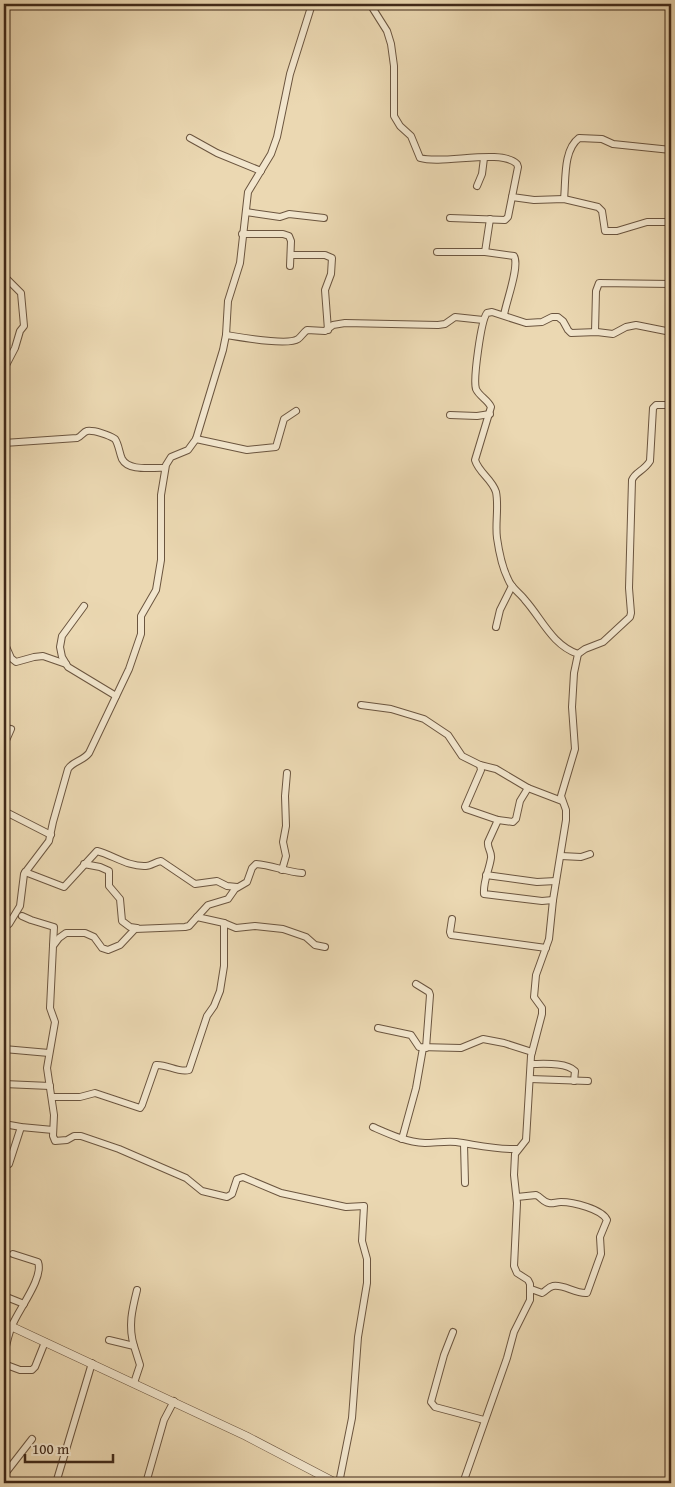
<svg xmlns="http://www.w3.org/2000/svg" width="675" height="1487" viewBox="0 0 675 1487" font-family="'Gentium Book Plus',serif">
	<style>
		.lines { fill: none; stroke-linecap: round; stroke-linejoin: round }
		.minor-casing { stroke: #6b553f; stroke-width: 8 }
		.tertiary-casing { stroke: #6b553f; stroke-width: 9 }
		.minor { stroke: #f2e6cd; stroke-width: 6 }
		.tertiary { stroke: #f2e6cd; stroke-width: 8 }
	</style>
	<rect width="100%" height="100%" fill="#ebd8b2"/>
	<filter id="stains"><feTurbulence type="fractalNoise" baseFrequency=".004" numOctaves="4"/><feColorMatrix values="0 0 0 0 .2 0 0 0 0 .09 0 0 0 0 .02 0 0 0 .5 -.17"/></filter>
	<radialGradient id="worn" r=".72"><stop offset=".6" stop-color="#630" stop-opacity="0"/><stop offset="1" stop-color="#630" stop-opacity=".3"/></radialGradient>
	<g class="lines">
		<defs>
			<g id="minor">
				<path d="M370,4L387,31L391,44L394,66V116L400,126L411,136L420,158C443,165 501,148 517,164L518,167L512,197L534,200L564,199L598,207L602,211L605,231H617L647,222H671"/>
				<path d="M190,138L217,153L261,171"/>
				<path d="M477,186L482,174L484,158"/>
				<path d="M564,199C566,180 563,150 579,138L602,139L613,144L671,150"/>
				<path d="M246,212L280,217L289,214L324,218"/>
				<path d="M450,218L505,220L508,217L512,197"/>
				<path d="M242,234H283L289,236L291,241L290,266"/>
				<path d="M437,252H485L514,256C520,266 506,302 504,315"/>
				<path d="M485,252L490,219"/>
				<path d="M291,255H325L332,258L331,274L325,290L328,330"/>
				<path d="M4,276L21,293L24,326L20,331L15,348L4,369"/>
				<path d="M595,332L596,291L599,283L671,284"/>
				<path d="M226,335C239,337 288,346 298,339C301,337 303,333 307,330L325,331L333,325L345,323L438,325L445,324L455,317L483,320"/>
				<path d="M450,415L477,416L490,414"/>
				<path d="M196,439L247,450L276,447L284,419L296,411"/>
				<path d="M4,443L77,438C81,437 83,432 87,431C94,430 109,435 115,439C119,445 119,452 122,459C129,472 153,467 165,468"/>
				<path d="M84,606L62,636L60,647L62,657L68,667L116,696"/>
				<path d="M496,627L500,610L512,586"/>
				<path d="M4,642L11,658L16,662L34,657L43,656L66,664"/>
				<path d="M578,654L585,649L603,642L630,617L631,613L629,588L632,480C635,472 644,471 650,461L653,408L656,405H671"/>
				<path d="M361,705L391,709L424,719L448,735L462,756L480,765L481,770L465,807L466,809L498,820L513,822L516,819L520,801L528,788L562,801"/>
				<path d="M4,745L11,729"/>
				<path d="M480,765L496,769L528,788"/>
				<path d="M4,811L51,835"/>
				<path d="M498,820L488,842C487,848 492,852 491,858C489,871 483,881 484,894L542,901L553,900"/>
				<path d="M561,856L581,857L590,854"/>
				<path d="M84,864L100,867L109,871V886L120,899L122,921L130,927L137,928"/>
				<path d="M282,870L286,856L283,842L286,826L285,796L287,773"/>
				<path d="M25,872L64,887L97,851C113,855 128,867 146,866C151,866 155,862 161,861L195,884L217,881L227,886L237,887"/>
				<path d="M302,873C286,872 272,865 256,864L252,868L247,882L235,889L228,899L208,905L197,917L224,923L236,928L255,926L283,929L306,937L315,945L325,947"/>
				<path d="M486,875L537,882L556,881"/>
				<path d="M22,916L31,920L54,927L53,945"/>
				<path d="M197,917L189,926L185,927L135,929L120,945L108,950L102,948L94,937L85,933H66L59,938L53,946L50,1008L55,1022L47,1068L54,1115L53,1136L55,1141L67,1140L74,1136H81L119,1149L186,1178L202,1191L227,1197L232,1194L237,1179L243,1177L281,1193L346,1207L364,1206L362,1241L367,1259V1283L358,1337L352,1418L339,1483"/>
				<path d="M452,919L450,932L451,935L546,948"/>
				<path d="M4,928L9,924L20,906L24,874L49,841L53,822L68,769C73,761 83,761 89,753L129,669L141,634V616L156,590L161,560V495L166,465L171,457L188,450L196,439L223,350L226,335L228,301L240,263L248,192L271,154L277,137L290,74L312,4"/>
				<path d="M416,984L429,992L430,995L426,1048"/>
				<path d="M378,1028L411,1035L419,1047L461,1048L483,1039L504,1043L532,1052"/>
				<path d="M4,1049L49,1053"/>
				<path d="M531,1064C543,1064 566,1062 575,1071L574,1081"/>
				<path d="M530,1079L588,1081"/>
				<path d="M4,1084L50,1086"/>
				<path d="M52,1097H80L95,1093L140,1108L142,1105L156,1065C167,1064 178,1073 189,1070L207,1016L214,1006L220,991L224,966V923"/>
				<path d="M4,1124L21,1127L53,1130"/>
				<path d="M373,1127C389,1134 406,1142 425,1143C435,1143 445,1141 456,1142C477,1145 497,1150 518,1149"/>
				<path d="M402,1139L416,1088L423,1048"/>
				<path d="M464,1144L465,1183"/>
				<path d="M4,1167L9,1164L21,1127"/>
				<path d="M517,1197L536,1195C541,1197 543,1202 549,1203C553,1204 556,1202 561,1202C573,1202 602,1209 607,1220L600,1237L601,1254L587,1293C575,1294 564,1284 553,1286C548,1287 546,1291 542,1293L531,1289"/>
				<path d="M4,1296L24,1304"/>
				<path d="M453,1332L444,1355L431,1402L435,1407L484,1420"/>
				<path d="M109,1340L134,1346L140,1365L134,1383"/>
				<path d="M134,1346C128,1326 132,1310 137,1290"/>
				<path d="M4,1356C6,1346 8,1335 12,1326C18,1310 44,1278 38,1262L13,1254"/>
				<path d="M4,1364L20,1370H32L35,1367L45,1342"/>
				<path d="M4,1475L32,1439"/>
				<path d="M56,1483L92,1363"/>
				<path d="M146,1483L164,1420L174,1401"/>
				<path d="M463,1483L507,1358L514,1332L530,1300V1284L528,1280L517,1273L514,1266L517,1203L514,1175L515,1154L526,1140L531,1056L542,1014V1008L534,997L536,975L549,939L553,900L566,820V810L561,796L575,749L572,707L574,673L578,654C552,645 542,619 525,600C520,593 511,588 508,579C502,567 499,552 497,538C495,524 499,506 496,492C492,479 479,473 475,460L491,407C488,400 479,396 476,389C473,380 481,320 487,313L492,312L526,323L542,322L552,317H558L563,321L568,330L571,333L597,332L613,334L626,327L636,325L671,332"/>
			</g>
			<path id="tertiary" d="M4,1323L246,1436L336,1483"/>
		</defs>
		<use href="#minor" class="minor-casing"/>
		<use href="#tertiary" class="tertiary-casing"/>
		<use href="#minor" class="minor"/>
		<use href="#tertiary" class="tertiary"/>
	</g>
	<rect width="675" height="1487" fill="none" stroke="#ebd8b2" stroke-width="20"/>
	<rect x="5" y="5" width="665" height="1477" fill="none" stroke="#402919" stroke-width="2.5"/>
	<rect x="10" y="10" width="655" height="1467" fill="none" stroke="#402919"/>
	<path d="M25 1454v8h88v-8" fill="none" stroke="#402919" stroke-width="2.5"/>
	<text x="32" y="1454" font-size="15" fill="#402919" stroke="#f2e6cd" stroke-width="4" paint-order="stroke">100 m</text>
	<rect width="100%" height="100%" filter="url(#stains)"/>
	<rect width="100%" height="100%" fill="url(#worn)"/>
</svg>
